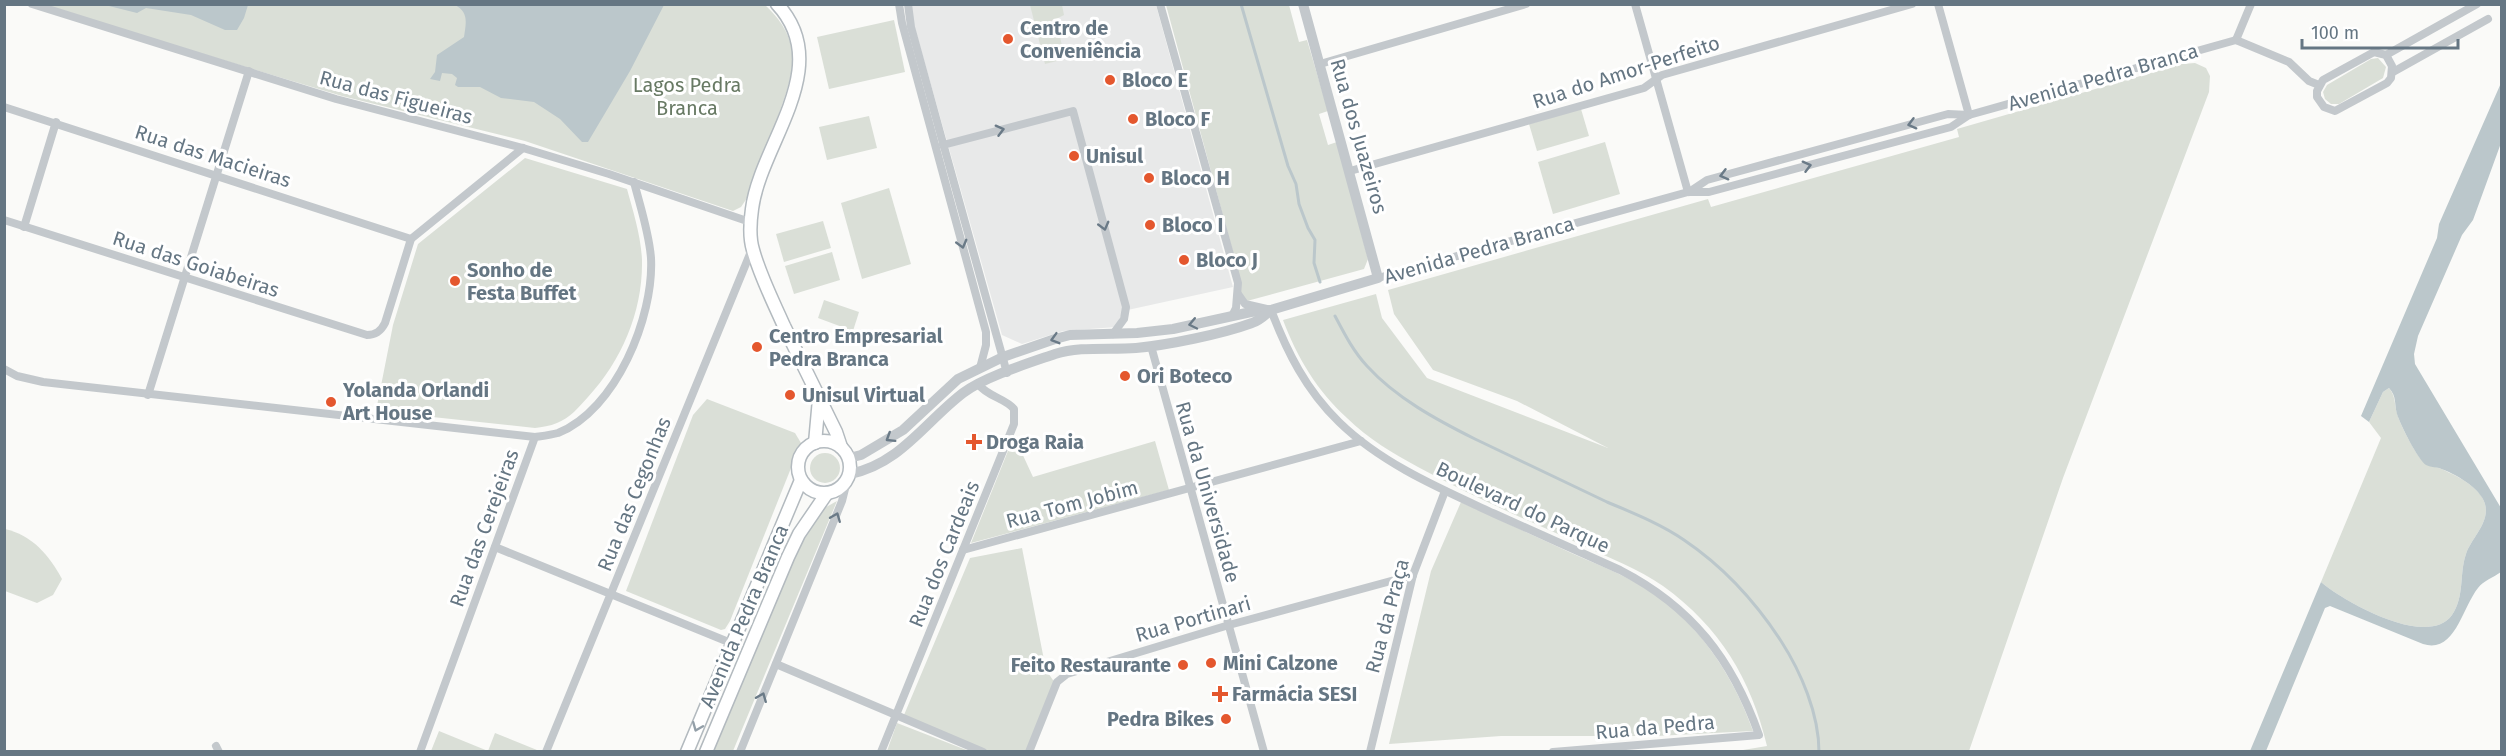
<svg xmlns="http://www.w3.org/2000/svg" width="2506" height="756" viewBox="0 0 2506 756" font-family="'Fira Sans',sans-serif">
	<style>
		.built { fill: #e8e9e9 }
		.green { fill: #dadfd7 }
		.water { fill: #bbc7cb }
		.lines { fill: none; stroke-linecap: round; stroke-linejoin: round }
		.stream { stroke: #bbc7cb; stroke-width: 3 }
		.secondary-casing { stroke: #b3babf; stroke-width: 15 }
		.minor { stroke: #c3c8cc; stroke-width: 8 }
		.tertiary { stroke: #c3c8cc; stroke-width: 10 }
		.secondary { stroke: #fff; stroke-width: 12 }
		.oneway { stroke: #6a7a87 }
		.oneway2 { stroke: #939fa8 }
		.poi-dot { fill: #e4572e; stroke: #fff; stroke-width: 2 }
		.labels { text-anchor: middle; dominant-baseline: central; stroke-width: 6; stroke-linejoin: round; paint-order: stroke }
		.poi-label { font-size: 20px; font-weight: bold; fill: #657683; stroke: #fff; text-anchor: start }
		.street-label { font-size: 20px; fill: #657683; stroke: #fff }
		.park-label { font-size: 20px; fill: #687a64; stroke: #fff }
	</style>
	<rect width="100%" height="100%" fill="#fafaf8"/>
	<path class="built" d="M910,5H1156L1233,287L1123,311L1116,327L1063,331L1022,344L1002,335L914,25Z"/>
	<g class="green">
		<path d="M41,5H765C806,43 793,74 777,119C768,146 757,172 747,198L741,207L733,211L525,141L342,96Z"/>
		<path d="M1030,5H1062L1064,15L1056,19L1065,59L1045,64Z"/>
		<path d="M1166,5H1289L1299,42L1307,40L1328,111L1319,114L1328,145L1337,142L1368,259L1364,269L1247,301L1241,297V282Z"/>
		<path d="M894,20L905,72L829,89L817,37Z"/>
		<path d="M2378,58L2386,67L2383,78L2339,104H2331L2325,99L2323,92L2327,85L2371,59Z"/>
		<path d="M2195,63L2206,68L2210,76L2209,92L2063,478L1969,751H1737L1767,746C1751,679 1720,627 1663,586C1639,569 1609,558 1582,545C1527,520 1471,496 1418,467C1393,453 1368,439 1347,418C1317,391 1297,357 1283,320L1376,294L1382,318L1427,378L1608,448L1517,401L1433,370L1394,314L1388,290L1708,199L1711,207L1959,137L1957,129L2182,64Z"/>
		<path d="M1581,109L1589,136L1537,151L1529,124Z"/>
		<path d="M869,116L877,148L827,160L819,127Z"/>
		<path d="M1605,142L1620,194L1553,214L1538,162Z"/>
		<path d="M525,158L627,189C633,211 641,236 642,260C643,311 622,360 588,397C579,407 570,418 557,423C550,426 542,427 535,428L376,411L393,325L418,244Z"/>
		<path d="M889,188L911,264L862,279L841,203Z"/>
		<path d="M823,221L831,248L784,262L776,234Z"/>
		<path d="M832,252L840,280L794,294L785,266Z"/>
		<path d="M824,300L859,312L853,331L818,318Z"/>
		<path d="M2389,388C2396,397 2394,403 2397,413C2399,423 2418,460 2426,464C2430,466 2435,467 2439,468C2455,475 2480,486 2485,504C2490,523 2472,537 2466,554C2459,574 2465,596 2452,615C2428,649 2344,602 2321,582L2381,438L2369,422L2383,392Z"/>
		<path d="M707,399L795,433L801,443L730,621L725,629L721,630L626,591L693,415Z"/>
		<path d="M1014,436L1033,477L1155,441L1169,490L971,543Z"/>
		<circle cx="825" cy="468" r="15"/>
		<path d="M837,501L733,751L713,752L801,539L819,511Z"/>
		<path d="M1461,502C1497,519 1533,535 1569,552C1593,563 1618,572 1640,585C1695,617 1732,672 1753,731L1656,736H1501L1389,744L1431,571Z"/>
		<path d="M5,529C32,535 49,555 62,579L53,595L37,603L5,591Z"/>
		<path d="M1022,548L1046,670L1055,683L1028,751H987L904,715L970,558Z"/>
		<path d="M897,723L969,751H887Z"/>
		<path d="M439,731L488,751L495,733L537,750V752L431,751Z"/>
	</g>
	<g class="water">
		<path d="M105,5H248L244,18L237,30H225L191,15L146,8L137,13Z"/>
		<path d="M455,5H664L630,71L588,142H582L560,119L534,102L501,98L480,87H458L455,85L457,78L452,74L442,73L440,81L430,79L435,72L437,55L464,37C466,23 469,12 455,5Z"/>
		<path d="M2501,83V143L2473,220L2462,235L2418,336L2414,354L2415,364L2501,508V572C2494,577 2483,581 2478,588C2462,608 2455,654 2423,644L2330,606L2325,608L2266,751H2250L2321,582C2344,602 2428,649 2452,615C2465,596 2459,574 2466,554C2472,537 2490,523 2485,504C2480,487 2455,474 2439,468C2435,467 2430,467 2426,465C2418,460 2400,424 2397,414C2394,403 2397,397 2389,388L2383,392L2369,422L2361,416L2437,238L2439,224Z"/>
	</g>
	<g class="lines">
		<g class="stream">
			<path d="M1241,4L1288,166L1296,184L1299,204L1308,228L1315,240L1314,263L1320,282"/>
			<path d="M1335,316C1344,333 1353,351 1367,366C1396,398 1437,420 1475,439C1519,460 1563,481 1607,502C1633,513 1661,524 1684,540C1724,567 1755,601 1781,641C1801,672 1819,714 1819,752"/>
		</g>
		<defs>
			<g id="secondary">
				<path d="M777,4C836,67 760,144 752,209C750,223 749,237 753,250C760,276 773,301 784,326C801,361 819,397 836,432L841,447"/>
				<circle cx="824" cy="467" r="26"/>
				<path d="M815,443L819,399"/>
				<path d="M687,752L801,480"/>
				<path d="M706,752L788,557L799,534L827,493"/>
			</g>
		</defs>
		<use href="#secondary" class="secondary-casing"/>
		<g class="minor">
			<path d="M32,4L336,99L523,148L609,174L750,222"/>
			<path d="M899,4L902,23L986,332V345L980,368"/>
			<path d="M908,4L911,27L941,136L1007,373"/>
			<path d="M1160,4L1238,283L1236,308L1232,316"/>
			<path d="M1635,4L1688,192"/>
			<path d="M1938,4L1969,115"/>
			<path d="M2236,40L2289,62L2309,81L2319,85"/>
			<path d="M2236,40L2251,4"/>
			<path d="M2374,52L2386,55L2392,66L2391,78L2387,83L2335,111L2324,107L2317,97V91L2323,80Z"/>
			<path d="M2386,55L2477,4"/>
			<path d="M1320,64L1526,4"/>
			<path d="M2393,72L2488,19"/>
			<path d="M4,107L411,239"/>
			<path d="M943,145L1073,111L1126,307L1124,319L1113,334"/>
			<path d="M1350,171L1644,88L1662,75L1912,4"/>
			<path d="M1689,192L1707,180L1948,114L1969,115L2236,40"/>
			<path d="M4,220L367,335C376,335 381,331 385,323L411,239L523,148"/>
			<path d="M24,227L56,122"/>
			<path d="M1378,278L1688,192H1709L1951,127L1969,115"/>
			<path d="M1238,294L1245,304L1271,310C1287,352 1306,390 1339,422C1382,464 1441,489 1495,514C1537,533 1578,551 1620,570C1692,607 1732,659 1759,735L1553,752"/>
			<path d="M1151,346L1264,752"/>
			<path d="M4,369L17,376L43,382L535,437"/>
			<path d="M148,395L249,71"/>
			<path d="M495,547L731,643"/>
			<path d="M963,550L1361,441"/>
			<path d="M776,664L983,752"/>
			<path d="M216,746L219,752"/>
			<path d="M420,752L535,437C542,436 551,435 558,433C616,410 654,317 651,258C649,232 640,206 634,182"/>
			<path d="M546,752L752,249"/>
			<path d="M740,752L842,501L847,481"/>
			<path d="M881,752L1014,424V409C1005,398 988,397 978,384"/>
			<path d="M1029,752L1057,682L1067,674L1229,625L1413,575"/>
			<path d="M1370,752L1413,575L1445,491"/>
		</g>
		<g class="tertiary">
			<path d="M849,458L861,455L903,430L958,379L1003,357L1055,339L1070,335L1137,333L1173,329L1251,312L1271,310L1378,278L1303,4"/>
			<path d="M850,474C900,464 925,422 963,393C984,377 1029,363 1055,354C1080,346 1110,350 1136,348C1168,345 1222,334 1252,323C1259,321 1265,315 1271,310"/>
		</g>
		<use href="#secondary" class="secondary"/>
	</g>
	<defs><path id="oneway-chevron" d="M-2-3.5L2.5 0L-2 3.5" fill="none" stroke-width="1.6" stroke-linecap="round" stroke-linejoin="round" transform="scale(1.5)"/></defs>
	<g class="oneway">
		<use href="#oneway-chevron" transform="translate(1912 124) rotate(165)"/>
		<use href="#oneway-chevron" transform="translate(1000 130) rotate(-15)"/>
		<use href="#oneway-chevron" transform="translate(1807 166) rotate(-15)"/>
		<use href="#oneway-chevron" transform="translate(1724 175) rotate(165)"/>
		<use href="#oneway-chevron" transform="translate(1104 226) rotate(75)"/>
		<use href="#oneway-chevron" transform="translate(962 244) rotate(75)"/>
		<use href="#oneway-chevron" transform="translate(1193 324) rotate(168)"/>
		<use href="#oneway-chevron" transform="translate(1055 339) rotate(164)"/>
		<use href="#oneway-chevron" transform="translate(890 438) rotate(148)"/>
		<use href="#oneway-chevron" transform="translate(836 517) rotate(-68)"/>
		<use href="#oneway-chevron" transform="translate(762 697) rotate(-68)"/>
	</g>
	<use class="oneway2" href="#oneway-chevron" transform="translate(697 727) rotate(112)"/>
	<g class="poi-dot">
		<circle cx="1008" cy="39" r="6"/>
		<circle cx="1110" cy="80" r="6"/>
		<circle cx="1133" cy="119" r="6"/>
		<circle cx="1074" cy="156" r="6"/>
		<circle cx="1149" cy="178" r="6"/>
		<circle cx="1150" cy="225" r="6"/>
		<circle cx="1184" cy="260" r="6"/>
		<circle cx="455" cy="281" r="6"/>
		<circle cx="757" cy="347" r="6"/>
		<circle cx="1125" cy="376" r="6"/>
		<circle cx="790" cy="395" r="6"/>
		<circle cx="331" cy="402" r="6"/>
		<path d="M971 433h6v6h6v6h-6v6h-6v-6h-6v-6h6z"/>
		<circle cx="1211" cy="663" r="6"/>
		<circle cx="1183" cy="665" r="6"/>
		<path d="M1217 685h6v6h6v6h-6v6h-6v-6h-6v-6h6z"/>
		<circle cx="1226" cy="719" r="6"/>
	</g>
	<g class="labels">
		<g class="poi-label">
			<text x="1020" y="28">Centro de<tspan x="1020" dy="23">Conveniência</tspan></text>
			<text x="1122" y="80">Bloco E</text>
			<text x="1145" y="119">Bloco F</text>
			<text x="1086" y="156">Unisul</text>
			<text x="1161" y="178">Bloco H</text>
			<text x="1162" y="225">Bloco I</text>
			<text x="1196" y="260">Bloco J</text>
			<text x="467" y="270">Sonho de<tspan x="467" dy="23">Festa Buffet</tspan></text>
			<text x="769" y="336">Centro Empresarial<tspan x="769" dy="23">Pedra Branca</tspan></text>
			<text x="1137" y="376">Ori Boteco</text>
			<text x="343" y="390">Yolanda Orlandi<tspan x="343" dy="23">Art House</tspan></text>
			<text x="802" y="395">Unisul Virtual</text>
			<text x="986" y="442">Droga Raia</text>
			<text x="1223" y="663">Mini Calzone</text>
			<text x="1171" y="665" text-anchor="end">Feito Restaurante</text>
			<text x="1232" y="694">Farmácia SESI</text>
			<text x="1214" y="719" text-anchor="end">Pedra Bikes</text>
		</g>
		<g class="street-label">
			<text transform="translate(1626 72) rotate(-18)">Rua do Amor-Perfeito</text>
			<text transform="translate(2103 77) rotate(-16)">Avenida Pedra Branca</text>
			<text transform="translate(396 97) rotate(15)">Rua das Figueiras</text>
			<text transform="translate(1359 136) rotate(74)">Rua dos Juazeiros</text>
			<text transform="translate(213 156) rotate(18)">Rua das Macieiras</text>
			<text transform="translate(1479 250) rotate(-16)">Avenida Pedra Branca</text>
			<text transform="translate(196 264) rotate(18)">Rua das Goiabeiras</text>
			<text transform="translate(1208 492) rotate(74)">Rua da Universidade</text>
			<text transform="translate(634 494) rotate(-68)">Rua das Cegonhas</text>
			<text transform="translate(1072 504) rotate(-15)">Rua Tom Jobim</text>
			<text transform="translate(1523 507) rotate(25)">Boulevard do Parque</text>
			<text transform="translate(484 528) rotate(-70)">Rua das Cerejeiras</text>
			<text transform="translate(944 554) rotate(-68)">Rua dos Cardeais</text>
			<text transform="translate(744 616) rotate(-67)">Avenida Pedra Branca</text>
			<text transform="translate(1387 616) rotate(-75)">Rua da Praça</text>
			<text transform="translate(1193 619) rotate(-16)">Rua Portinari</text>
			<text transform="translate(1655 727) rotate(-5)">Rua da Pedra</text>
		</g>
		<g class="park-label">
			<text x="687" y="85">Lagos Pedra<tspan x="687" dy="23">Branca</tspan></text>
		</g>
	</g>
	<rect width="2506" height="756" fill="none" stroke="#657683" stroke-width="12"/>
	<path d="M2302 39v9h156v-9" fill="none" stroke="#657683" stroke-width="3"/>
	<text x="2311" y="39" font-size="18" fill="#657683" stroke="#ffffff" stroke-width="4.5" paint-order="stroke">100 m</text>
</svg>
